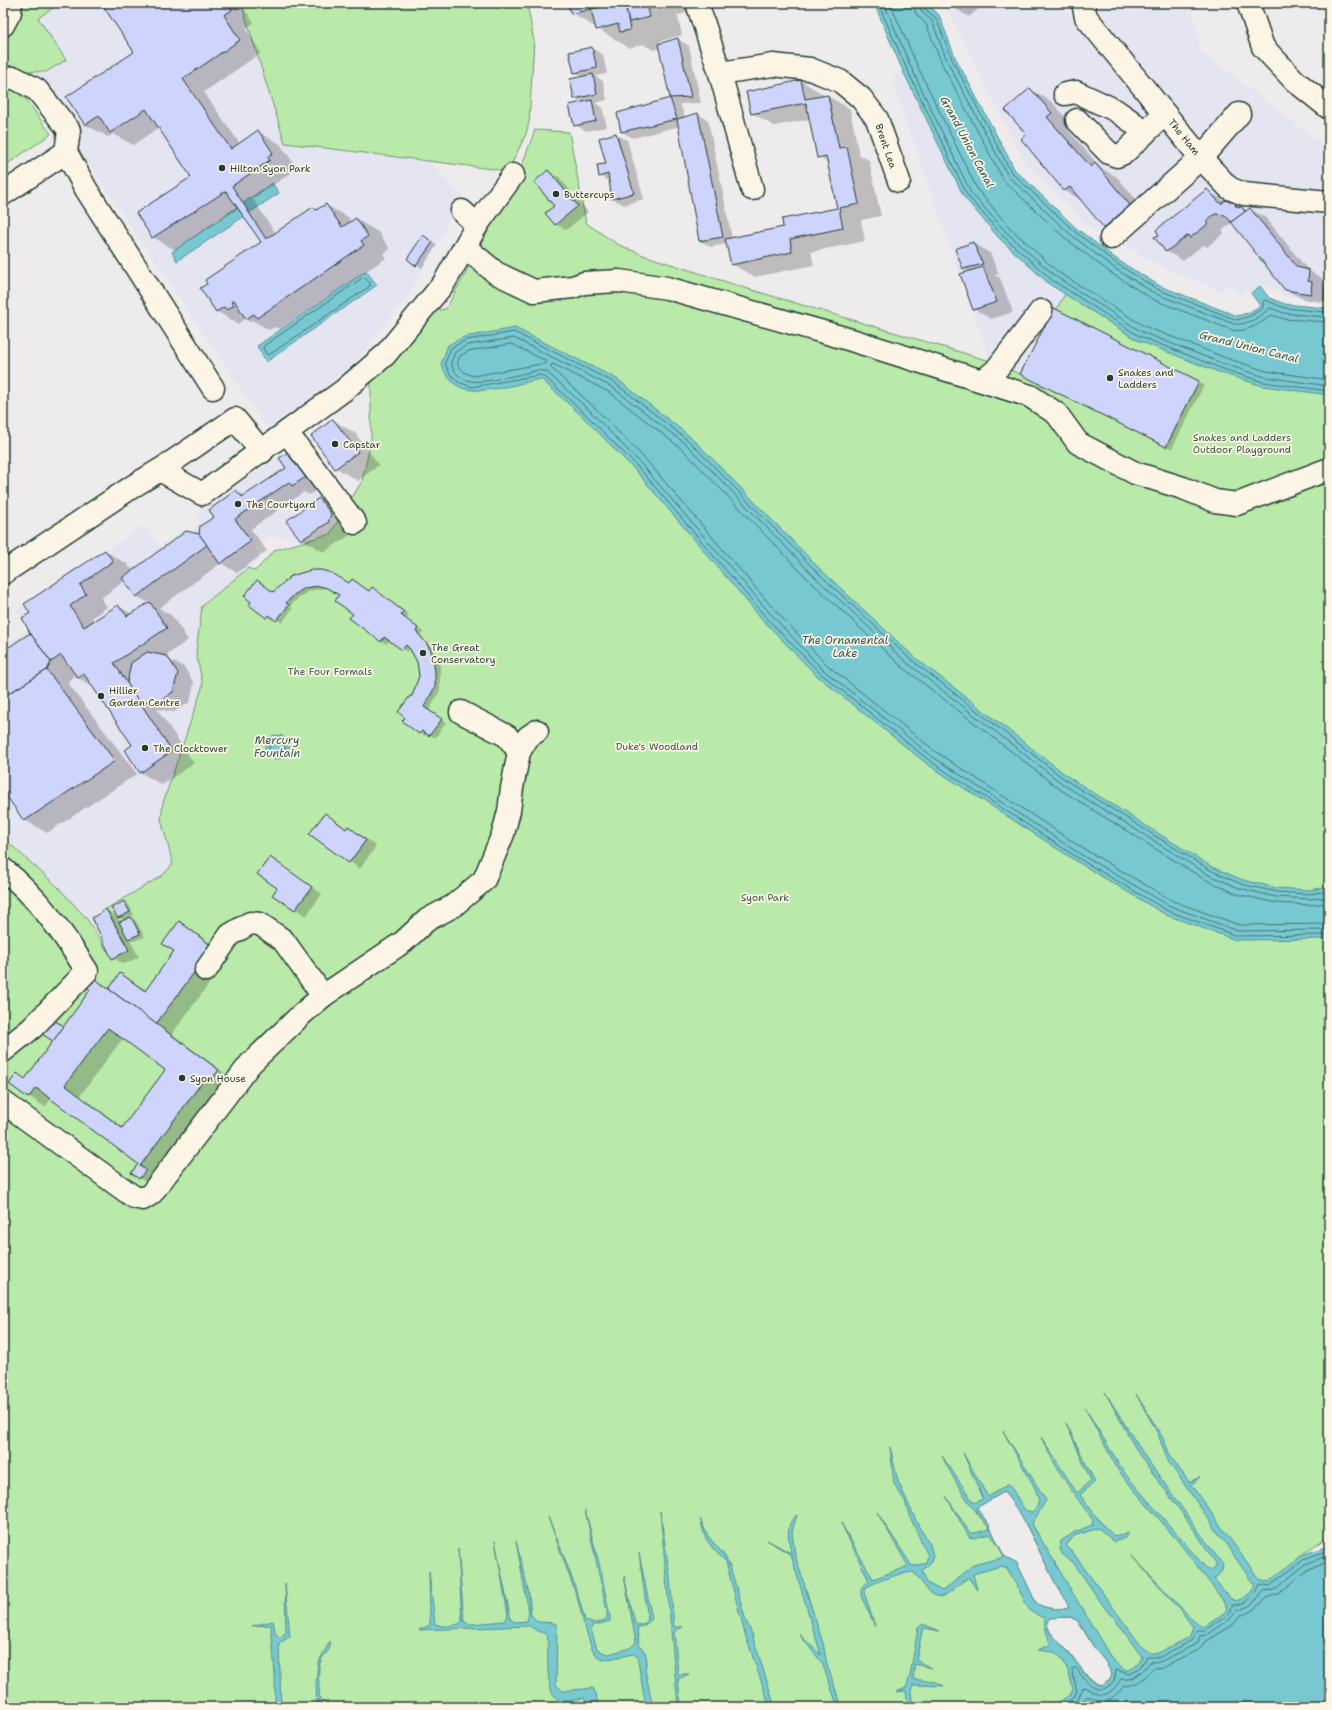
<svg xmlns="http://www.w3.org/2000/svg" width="1332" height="1710" viewBox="0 0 1332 1710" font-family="'Shantell Sans',sans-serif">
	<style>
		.built { fill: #e5e4f1 }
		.green { fill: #baeaa9; stroke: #6c946e; fill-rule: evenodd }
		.water { fill: #78c8d2; stroke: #549093; fill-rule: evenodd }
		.shadow { fill: #0003; fill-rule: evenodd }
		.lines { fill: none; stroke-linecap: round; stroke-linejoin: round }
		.shore { stroke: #437573; stroke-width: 1 }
		.building { fill: #cfd4fc; stroke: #1f3d34; fill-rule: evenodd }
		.minor-casing { stroke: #1f3d34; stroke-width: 25 }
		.minor { stroke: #fcf5e5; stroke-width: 22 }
		.poi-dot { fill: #1f3d34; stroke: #fcf5e5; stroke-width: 1.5 }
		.labels { text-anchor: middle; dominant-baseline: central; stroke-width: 3.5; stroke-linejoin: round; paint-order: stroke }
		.street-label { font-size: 10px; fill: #1f3d34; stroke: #fcf5e5 }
		.poi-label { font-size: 10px; fill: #1f3d34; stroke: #fcf5e5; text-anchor: start }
		.park-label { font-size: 10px; fill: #365746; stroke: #fcf5e5 }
		.water-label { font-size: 11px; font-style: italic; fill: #315954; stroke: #fcf5e5 }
	</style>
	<rect width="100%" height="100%" fill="#eeebec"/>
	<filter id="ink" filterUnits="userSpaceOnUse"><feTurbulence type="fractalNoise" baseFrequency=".025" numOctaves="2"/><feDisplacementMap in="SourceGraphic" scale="8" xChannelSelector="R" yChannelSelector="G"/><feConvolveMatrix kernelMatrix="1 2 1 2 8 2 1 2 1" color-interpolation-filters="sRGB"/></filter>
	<g filter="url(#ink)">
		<g class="built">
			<path d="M60,3H243L285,143L430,162L462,198L408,296L347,371L267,428L31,78L46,72L38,18Z"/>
			<path d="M941,3H1061L1222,198L1241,203L1329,210V300L1283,296L1268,285L1253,295L1245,291L1240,296L1229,285L1221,291L1164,268L1108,236L1101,235L1092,230L1024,162L946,7Z"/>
			<path d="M1099,3H1191L1201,51L1329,150V189L1250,182L1232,173L1106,27Z"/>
			<path d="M902,69L964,197L1010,248L1065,294L1020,374L990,361L892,80Z"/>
			<path d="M287,452L331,514L328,523L301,540L270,536L254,548L262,558L202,606L196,653L203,685L163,803L173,864L163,875L87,919L47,876L3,838V647L29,629L16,610L144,525L161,546L181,532L193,534L195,525L200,521L195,514Z"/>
		</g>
		<g class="green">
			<path d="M3,3H60L38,18L66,60L46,72L3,71Z"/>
			<path d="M241,3H527L534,41L529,122L526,134L508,171L285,143Z"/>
			<path d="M10,83L25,98L51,134L3,167V84Z"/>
			<path d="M535,130L569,132L586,223L617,244L643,255L742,287L990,361L1020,374L1065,294L1137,340L1329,391V1536L1301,1555L1162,1707H3V838L58,887L87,919L107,951L126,943L106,909L163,875L173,864L161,819L163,803L203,685L196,653L202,606L248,568L255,571L275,550L330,534L362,481L371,441V379L434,311L446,309L518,176ZM1004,1492L1019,1511L1056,1584L1068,1602L1069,1608C1058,1610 1045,1609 1036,1603L1017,1563L1004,1556L988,1523L976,1508ZM1070,1617L1078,1621L1095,1649L1105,1661L1112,1674L1110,1680L1101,1686C1086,1678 1079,1665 1069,1652C1060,1643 1049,1635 1047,1623L1049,1618Z"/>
		</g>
		<g class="water">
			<path d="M874,3H927L939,15L955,57L1015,170L1076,228L1119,261L1160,286L1237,316L1248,313L1260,306L1251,293L1260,286L1269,298L1285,304L1325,308L1326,305H1329V395L1263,386L1221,373L1137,340L1049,284L999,238L964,197L902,69Z"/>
			<path d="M272,183L279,193L177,261L172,252Z"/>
			<path d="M366,271L377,285L266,362L257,346Z"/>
			<path d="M515,328L617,379L693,439L820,569L912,655L1070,778L1212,867L1243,880L1277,888L1309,890L1329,887V939L1236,940L1166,915L1076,861L927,764L816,675L761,618L636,471L582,416L541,379C519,383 473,399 455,384C448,379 445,372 441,364L448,345L464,337Z"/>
			<circle cx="277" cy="747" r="12"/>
			<path d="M1105,1392L1144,1455L1223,1565L1222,1571L1214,1579L1230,1598L1236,1601C1244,1598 1250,1595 1255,1586L1168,1461L1158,1434L1136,1394L1163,1438L1168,1453L1189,1482L1200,1477L1191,1485L1259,1579L1269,1582L1301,1555L1329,1546V1707H1051L1070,1695L1073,1690C1071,1679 1065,1655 1053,1652C1048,1651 1042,1651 1037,1650L1050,1645C1049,1636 1043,1628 1045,1619L1030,1611L1007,1568L1001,1566L973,1574L977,1590L969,1578C957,1582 945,1604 932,1594C924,1588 920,1578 913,1572C897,1574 879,1580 865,1588L864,1592L875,1626L861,1596V1588L869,1581L841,1523L873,1579L908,1566L877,1512L912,1566L919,1565L926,1562L928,1556L909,1515L905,1501L894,1484L890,1447L898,1481L919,1527L930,1544L933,1556L932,1561L922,1571L927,1583L942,1591L949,1586L973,1565L1004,1557L998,1544L990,1534L974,1538L969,1537L946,1496L970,1533H975L990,1529C970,1506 955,1483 942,1456L974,1503L983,1499L963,1453L988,1497L1009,1484L1025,1510L1032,1512L1037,1507L1039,1501L1035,1488L1003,1431L1046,1500L1032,1524L1110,1656L1118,1665L1126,1671L1135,1667L1142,1657L1114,1618L1107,1611L1073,1562L1063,1555L1060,1549L1061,1541L1075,1532L1092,1525L1093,1520C1073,1493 1055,1468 1041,1437L1077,1493L1091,1481L1066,1423L1095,1482L1080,1495L1102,1524L1115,1537L1128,1532L1125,1538L1115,1542L1098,1528L1074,1536L1066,1546L1071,1550L1142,1647L1150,1653H1158L1190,1637L1193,1627L1181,1611L1131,1555L1188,1615L1202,1627L1224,1613L1227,1609L1225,1603L1181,1545L1119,1472L1085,1408L1126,1475L1206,1568L1212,1571L1217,1565L1193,1528L1138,1453ZM1004,1492C1026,1518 1039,1551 1054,1581C1059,1590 1067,1599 1069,1608C1058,1610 1045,1609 1036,1603L1017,1563L1004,1556L988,1523L976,1508ZM1070,1617L1078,1621L1095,1649L1105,1661L1112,1674L1110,1680L1101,1686L1093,1682L1084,1673L1069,1653L1048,1630L1047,1623L1049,1618Z"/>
			<path d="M585,1510L599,1563L610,1616V1621L592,1626L591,1629L597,1649L604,1653L609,1654L630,1648L636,1642L624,1576L635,1623L638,1625L645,1623L648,1620L639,1553L652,1619L645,1625L637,1628L639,1644L645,1652L647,1659L645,1670L653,1707H646L637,1656L633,1654L603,1660L598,1657L592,1649L584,1624L577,1597L548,1517C562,1551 576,1585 585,1620C592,1625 601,1623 607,1618V1611Z"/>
			<path d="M660,1511L670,1577L674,1627H683L674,1631L678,1674H689L678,1679L681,1707H678Z"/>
			<path d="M797,1515L792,1532L795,1555L823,1643L827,1665L842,1707H838L822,1663L799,1634L821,1655L791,1555L767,1540L791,1553C789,1539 784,1525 797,1515Z"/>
			<path d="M700,1519L708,1536L724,1555L730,1566L746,1621L752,1634L775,1707H770L745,1634L726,1562L713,1549L705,1537Z"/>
			<path d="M495,1541L511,1620L515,1622L527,1621L529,1613L516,1541L529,1594L531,1615L538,1622L555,1623L557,1627L556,1685L563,1691L593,1688L596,1694L598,1707H587L584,1698C577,1699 569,1702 562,1701C542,1697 550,1649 547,1634L537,1631L530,1626L419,1630L430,1625L429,1571L435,1624C441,1627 456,1627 462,1622L458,1548L464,1622L471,1624L505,1621L508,1615Z"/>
			<path d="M285,1583L290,1636L279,1644L281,1707H275V1674L271,1625L252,1626L273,1621L276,1635L281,1637L286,1632Z"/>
			<path d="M923,1624L940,1631L923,1628L916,1660L931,1668L915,1664L913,1679L936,1682L944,1686L913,1685L911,1691L913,1707H908L906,1691L896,1692L906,1688L910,1676L918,1628Z"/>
			<path d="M330,1641C332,1652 323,1653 320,1663C317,1673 320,1695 320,1707H317L316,1684L318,1663Z"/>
		</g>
		<g class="shadow">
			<path d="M102,3H243L241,4L254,23L246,28L261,53L204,92L240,144L258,132L280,144L295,165L288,170L291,173L253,199L276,234L313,208L317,211L326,205L348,217L351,222L356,219L378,232L390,249L383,254L386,258L280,329L275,327L269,330L252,320L250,322L245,319L238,324L216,311L209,284L262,242L239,208L175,250L153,237L192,177L159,127L133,145L113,134L108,137L86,125L68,97L135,52Z"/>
			<path d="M569,3H695L697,10L679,15L677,13L682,35L661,41V45L678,39L689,46L701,103L680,104L685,117L698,114L708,120L732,238L785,228L838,208L828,163L818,157L810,119L774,126L752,113L801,81L823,94L824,97L828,96L850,109L859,155L869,160L881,216L861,220L865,241L811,252L814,265L754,277L732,264L727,244L711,247L700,241L680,126L633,138L622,132L618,114L671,99L660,49L653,50L643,44L629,48L572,13Z"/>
			<path d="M946,3H985L969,17Z"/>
			<path d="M592,48L603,55L607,74L595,76L603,81L607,100L595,103L602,107L607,127L586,131L575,125L583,103L575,98L583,77L575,72Z"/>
			<path d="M1030,89L1052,102L1073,126L1068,130L1101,168L1117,177L1152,218L1126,240L1104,227L1082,201L1064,190Z"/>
			<path d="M616,134L627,140L644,199L624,205L613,199L610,182L600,176L608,165L600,138Z"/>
			<path d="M548,171L559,177L588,212L566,230L555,224V206Z"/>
			<path d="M1207,190L1226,202L1236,203L1248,211L1250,209L1266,218L1308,270L1325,280L1324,290L1326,291L1329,260V301L1327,300V303L1303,299L1286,290L1232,222L1222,231L1224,233L1207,247L1203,245L1183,261L1166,251L1160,235Z"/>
			<path d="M428,239L437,245L422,268L417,265Z"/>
			<path d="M973,243L990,253L999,274L994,275L1000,278L1013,312L991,319L974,309L970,272L964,269Z"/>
			<path d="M1054,309L1204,385L1172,449L1027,377Z"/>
			<path d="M333,420L355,433L379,465L358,481L336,468Z"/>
			<path d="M287,454L303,464L321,487L309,495L304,492L251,529L267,551L237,573L221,563L159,608L172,616L188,640L164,657L184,667L194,683L190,702L174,712L157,709L194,763L162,785L140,772L133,746L94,687L78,678L75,673L68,683L137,774L47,833L25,820L3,789V652L31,633L105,551L127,564L133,571L202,535L236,491L246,496L288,468ZM126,580L136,596L149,603L132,614L118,606L94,622L92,618L107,607L101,598Z"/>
			<path d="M319,499L341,512L352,527L350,535L324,552L302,540L287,521Z"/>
			<path d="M292,577L350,584L370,592L377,591L409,615L406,619L423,632L420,635L432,648L440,665V690L429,711L446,723L435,738L427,733L425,736L404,721L406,718L418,683L419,670L415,654L410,649L407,652L389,640L386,644L381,641L354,614L340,595L325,588L310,591L299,597L290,606L293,608L282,623L274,617L272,620L250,605L274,593Z"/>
			<path d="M325,814L347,829L348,827L359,834L376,846L360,869L311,834Z"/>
			<path d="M270,858L322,894L306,916L274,894L279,888Z"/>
			<path d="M124,902L129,905L134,915L130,917L136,921L145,937L134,941L129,938L139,957L124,964L113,958L106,910L117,917L120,922L124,920L118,917Z"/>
			<path d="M179,922L195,932L229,957L172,1034L234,1080L156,1188L139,1178V1164L51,1099L45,1107L10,1084L17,1074L26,1080L91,990L92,977L110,988L121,974L146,990L176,951ZM123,1038L166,1070L123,1127L80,1096Z"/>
		</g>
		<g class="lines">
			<g class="shore">
				<path d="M878,3L906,67L967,195L1002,235L1052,280L1139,336L1223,369L1263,382L1329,391"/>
				<path d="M884,3L910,65L971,193L1006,232L1055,276L1142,332L1224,364L1265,377L1329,386"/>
				<path d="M890,3L916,63L977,189L1010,228L1058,272L1144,326L1226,358L1266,371L1329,380"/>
				<path d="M913,3L916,14L926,24L942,64L1004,181L1066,239L1111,273L1154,300L1232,330C1246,333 1261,323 1272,315L1284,319L1329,322"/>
				<path d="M919,3L921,11L932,21L947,61L1008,176L1070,234L1114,268L1156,294L1234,324C1247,326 1261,316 1270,308L1284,313L1324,317L1329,316"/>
				<path d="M924,3L925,9L936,18L952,59L1011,172L1073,230L1117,264L1159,290L1237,320L1250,316L1262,309L1263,306V302L1265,300L1285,308L1324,312L1329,309"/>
				<path d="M364,277L370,283V286L269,355L266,354L263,348L264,346Z"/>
				<path d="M512,344L546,361L547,363L473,376L464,372L457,364L460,356L469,351Z"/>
				<circle cx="277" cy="747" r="8"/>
				<path d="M1329,891L1309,894L1277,892L1241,884L1210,870L1067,781L909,658L817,572L690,442L615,383L514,332L466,340L451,348L445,363L450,374L458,382L472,387L540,375L544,376L585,414L639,468L764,615L819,672L930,761L1078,858L1168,911L1237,936L1329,935"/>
				<path d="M1329,897L1309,899L1276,897L1239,888L1207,874L1064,785L906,662L813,575L687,445L612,387L514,338L467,345L455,352L451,363C454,373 460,379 471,381C482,384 526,373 539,370L547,372L589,410L642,465L768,611L822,669L933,757L1080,854L1170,906L1238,931L1329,930"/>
				<path d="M1329,903L1309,905L1276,903L1237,894L1204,879L1061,790L901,666L809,580L683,450L609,392L553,364L551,365V368L593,406L647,461L772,607L826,664L936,752L1084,849L1173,901L1239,925L1329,924"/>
				<path d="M1059,1707L1073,1698L1077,1691L1072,1670L1073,1668H1076C1080,1674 1094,1692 1103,1689C1106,1688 1111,1685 1114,1682L1116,1670L1129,1674L1138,1670L1147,1657H1160L1192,1640L1197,1630H1205L1226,1616L1231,1611L1232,1605C1245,1605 1255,1597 1259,1584L1270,1586L1303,1559L1329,1550"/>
				<path d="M1068,1707L1078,1700L1083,1687C1088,1688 1092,1692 1098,1694C1108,1698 1117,1686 1121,1679C1135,1681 1142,1672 1150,1662L1162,1661L1194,1645L1198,1642L1200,1636L1207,1635L1229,1620L1237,1611L1249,1606L1257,1599L1263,1591L1274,1590L1306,1564L1329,1555"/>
				<path d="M1079,1707L1087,1696C1091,1697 1095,1700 1100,1701C1109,1702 1119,1693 1124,1686C1138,1685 1145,1678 1153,1668L1165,1667L1198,1650L1205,1642L1233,1625L1241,1616L1253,1610L1266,1598L1278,1594L1309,1569L1329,1562"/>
			</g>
		</g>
		<g class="building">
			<path d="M101,3H228L232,10L224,15L240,40L183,79L231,149L258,130L273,153L267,157L270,160L232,186L266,239L313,207L316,210L326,204L342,227L356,218L368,236L361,241L364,245L257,318L254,314L246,319L234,300L231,302L234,305L227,310L224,307L216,312L200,288L207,284L205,280L261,242L226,191L152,238L136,213L191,177L146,109L110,133L99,116L85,125L66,97L134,52Z"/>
			<path d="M568,3H590L591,9L571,14Z"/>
			<path d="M621,3H625L630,30L620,32L618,24L596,30L591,9Z"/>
			<path d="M625,3H647L650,17L629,22Z"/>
			<path d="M678,38L691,97L670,98L658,44Z"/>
			<path d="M592,47L597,68L574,73L569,52Z"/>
			<path d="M593,74L597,94L574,99L570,79Z"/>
			<path d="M801,80L805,99L828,95L839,148L847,147L859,204L839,208L843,228L790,239L792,252L731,265L725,239L783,227L782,219L837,208L826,156L817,158L806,103L751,114L746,92Z"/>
			<path d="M1030,88L1052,113L1047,117L1091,167L1095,163L1130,205L1104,228L1070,187L1064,191L1021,139L1026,134L1005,110Z"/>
			<path d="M670,98L677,119L621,132L617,113Z"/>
			<path d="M592,100L596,121L574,126L569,105Z"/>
			<path d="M698,113L723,237L699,241L677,119Z"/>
			<path d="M616,133L634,193L612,199L608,174L599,177L597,165L606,164L599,138Z"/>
			<path d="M548,170L578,206L555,225L545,213L554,206L534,182Z"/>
			<path d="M1207,189L1220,203H1223L1224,200L1236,203L1235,206L1242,207L1245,212L1231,222L1225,215L1215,214L1206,221L1208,224L1190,238L1188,235L1166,252L1154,237L1159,235L1156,230Z"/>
			<path d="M1250,208L1297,267L1309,270L1308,281L1312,282L1311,294L1285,290L1231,222Z"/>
			<path d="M423,235L433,242L416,266L407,259Z"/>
			<path d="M973,242L983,264L963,269L955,249Z"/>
			<path d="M1329,249V300L1324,299Z"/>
			<path d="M983,267L997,302L973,310L960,274Z"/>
			<path d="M1054,308L1199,381L1166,447L1020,374Z"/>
			<path d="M333,419L358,452L335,469L311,436Z"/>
			<path d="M287,453L306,477L292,486L289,482L235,519L251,541L220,564L199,534L200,526L214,517L209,510L236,490L242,497L286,468L279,458Z"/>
			<path d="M319,498L331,514L328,523L301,540L286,521Z"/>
			<path d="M186,531L199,534L207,545L136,597L122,578Z"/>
			<path d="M105,550L113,561L80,585L86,594L70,606L84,627L118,605L127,616L150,602L167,628L114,663L172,751L140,773L125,750L132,745L84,674L78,678L61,655L51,662L30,633L22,618L30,613L24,604Z"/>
			<path d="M311,570H321L332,573L349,583L352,579L369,591L372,587L404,612L401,615L418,628L416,631L427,644L432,653L435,671V687L424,707L442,719L429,736L422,731L419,734L402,721L405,718L398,712L410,696H412L419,676L417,662L410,649L406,645L402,650L384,637L381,642L349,618L353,614L335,601L339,595L327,588L320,586L311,587L305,588L294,595L286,603L289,605L276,621L269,615L266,618L249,605L251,602L244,596L257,580L273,592L291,576Z"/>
			<path d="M30,633L51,662L47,670L3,697V651Z"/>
			<path d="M147,652L167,656L178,673L173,692L157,703L138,700L127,683L131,663Z"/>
			<path d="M47,670L115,761L24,821L3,791V697Z"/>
			<path d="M325,813L346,829L348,826L366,840L349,863L309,834Z"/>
			<path d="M270,857L312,887L295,910L272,895L277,888L257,874Z"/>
			<path d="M124,901L130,912L118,918L111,908Z"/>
			<path d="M106,909L129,950L112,959L92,918Z"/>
			<path d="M131,917L140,934L128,939L119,922Z"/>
			<path d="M179,921L213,947L156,1024L109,989L120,973L145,991L174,951L162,944Z"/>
			<path d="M91,976L219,1070L211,1080L206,1077L140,1166L146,1170L139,1179L131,1173L138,1164L36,1088L28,1098L9,1084L17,1073L25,1079L90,990L84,985ZM108,1028L165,1070L122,1128L65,1085Z"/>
			<path d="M45,1015L64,1026L53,1041L32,1028Z"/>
		</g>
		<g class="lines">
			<defs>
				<g id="minor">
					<path d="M697,3L720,73L773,65L810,69L840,81L861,98L877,119L899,181"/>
					<path d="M1083,3L1086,17L1103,38L1201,158L1229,188L1244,194L1329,202"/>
					<path d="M1248,3L1263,47L1295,81L1329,108"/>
					<path d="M3,25L10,12L11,3"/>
					<path d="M720,73L752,189"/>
					<path d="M3,78H15L37,90L69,130L66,152L86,189L213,388"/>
					<path d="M1065,94L1076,92L1115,110L1131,121L1145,133"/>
					<path d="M1077,120L1109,153L1117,156L1124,153L1165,114"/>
					<path d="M3,194L66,152"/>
					<path d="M462,211L477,225"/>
					<path d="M1111,238L1201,158L1239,114"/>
					<path d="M465,247L496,273L534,291L573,287L584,283L619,281L667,288L848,339L1030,396L1057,414L1078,443L1135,473L1183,488L1215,501L1237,504L1329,469"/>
					<path d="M984,380L996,370L1041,311"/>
					<path d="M288,431L291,438L355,523"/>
					<path d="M160,470L235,419L262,452"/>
					<path d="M3,573L135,485L160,470L202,494L344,390L385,355L444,283L477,225L513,175"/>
					<path d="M461,712L507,736L519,752"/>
					<path d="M3,869C38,897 63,933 87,971L32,1028L3,1051"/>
					<path d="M206,970L230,935L250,923L260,924L283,940L323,996"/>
					<path d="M3,1102L134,1197L143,1199L151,1194L250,1064L302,1014L323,996L403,942L427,920L453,906L484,880L503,834L509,811L512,788L519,752L528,737L537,731"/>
				</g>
			</defs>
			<use href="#minor" class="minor-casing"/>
			<use href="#minor" class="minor"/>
		</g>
	</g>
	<g class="poi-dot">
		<circle cx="222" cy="168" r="4"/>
		<circle cx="556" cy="194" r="4"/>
		<circle cx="1110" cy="378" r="4"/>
		<circle cx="335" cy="444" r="4"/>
		<circle cx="238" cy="504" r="4"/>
		<circle cx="423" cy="653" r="4"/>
		<circle cx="101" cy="696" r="4"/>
		<circle cx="145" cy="748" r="4"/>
		<circle cx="182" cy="1078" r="4"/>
	</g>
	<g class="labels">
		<g class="street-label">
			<text transform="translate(1184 137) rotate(51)">The Ham</text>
			<text transform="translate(886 146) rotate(71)">Brent Lea</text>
		</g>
		<g class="poi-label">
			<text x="230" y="168">Hilton Syon Park</text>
			<text x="564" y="194">Buttercups</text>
			<text x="1118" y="372">Snakes and<tspan x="1118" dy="12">Ladders</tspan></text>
			<text x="343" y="444">Capstar</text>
			<text x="246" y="504">The Courtyard</text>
			<text x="431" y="647">The Great<tspan x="431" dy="12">Conservatory</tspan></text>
			<text x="109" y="690">Hillier<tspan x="109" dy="12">Garden Centre</tspan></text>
			<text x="153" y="748">The Clocktower</text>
			<text x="190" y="1078">Syon House</text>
		</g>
		<g class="park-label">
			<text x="1242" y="437">Snakes and Ladders<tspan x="1242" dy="12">Outdoor Playground</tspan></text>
			<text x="330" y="671">The Four Formals</text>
			<text x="657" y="746">Duke's Woodland</text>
			<text x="765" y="897">Syon Park</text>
		</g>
		<g class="water-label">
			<text transform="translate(967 142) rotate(62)">Grand Union Canal</text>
			<text transform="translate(1249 347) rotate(14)">Grand Union Canal</text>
			<text x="845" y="640">The Ornamental<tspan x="845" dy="13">Lake</tspan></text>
			<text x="277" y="740">Mercury<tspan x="277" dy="13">Fountain</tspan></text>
		</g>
	</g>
	<rect width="1332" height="1710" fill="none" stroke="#fcf5e5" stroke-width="16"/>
	<rect x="8" y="8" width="1316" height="1694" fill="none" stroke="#1f3d34" stroke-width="1.5" filter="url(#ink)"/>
</svg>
